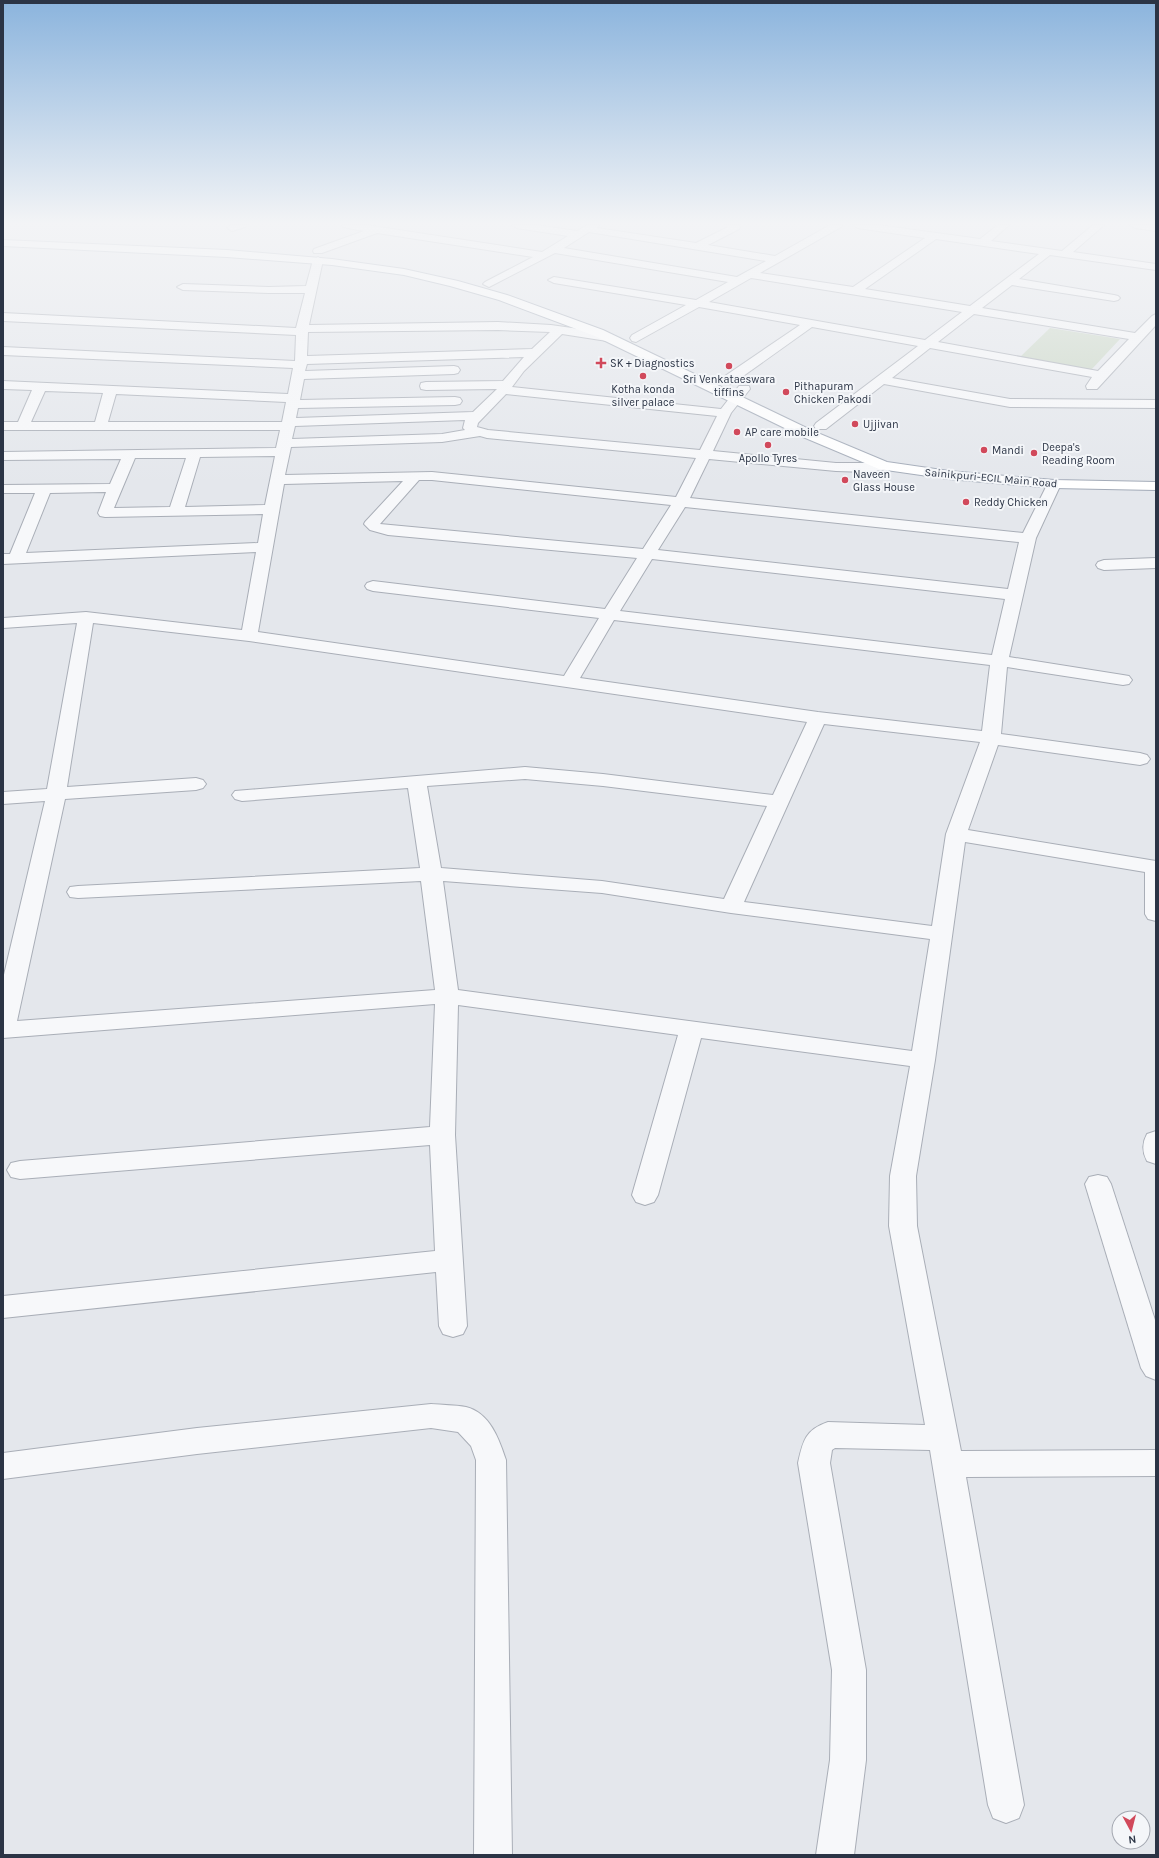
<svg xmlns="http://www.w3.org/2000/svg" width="1159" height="1858" viewBox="0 0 1159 1858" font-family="Karla,sans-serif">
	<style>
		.green { fill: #c9d6c5 }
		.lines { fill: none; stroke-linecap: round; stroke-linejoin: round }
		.minor-casing { stroke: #a9aeb7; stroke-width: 2 }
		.major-casing { stroke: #a3abb8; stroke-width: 2 }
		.minor { fill: #f7f8fa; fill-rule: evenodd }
		.major { fill: #fff; fill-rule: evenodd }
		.poi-dot { fill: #d1495b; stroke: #f4f6f9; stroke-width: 1.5 }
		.labels { text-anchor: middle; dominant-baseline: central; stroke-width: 4; stroke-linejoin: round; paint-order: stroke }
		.far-poi-label { font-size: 11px; fill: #2b3445; stroke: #f4f6f9; text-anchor: start }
		.far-street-label { font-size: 11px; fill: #2b3445; stroke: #f4f6f9 }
	</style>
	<rect width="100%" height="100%" fill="#e4e7ec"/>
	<path class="green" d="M1050,328L1120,339L1091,370L1019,358Z"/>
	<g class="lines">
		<defs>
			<g id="minor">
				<path d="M231,225H246L245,227L232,231L227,228Z"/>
				<path d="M342,225H366L542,252L568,236L517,228L512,225H536L577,231L587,225H599L597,228L696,243L728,227L727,225H739L740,227L739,229L708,245L775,256L830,225H842L841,227L760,273L853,287L925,238L858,228L853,225H878L980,239L998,225H1009L991,241L1062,251L1093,225H1104L1073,252L1156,264V270L1050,255L1019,279L1114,295L1118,296L1120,298L1118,300L1114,301L1012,285L982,308L1135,333L1152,316L1156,314V325L1097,389H1087L1086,386L1092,377L930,348L892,378L1010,399L1156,400V408L1010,407L884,384L826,429H816L814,426L816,423L918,346L812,327L732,384H722L721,381L722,378L800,325L699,307L636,342L632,341L630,338L632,335L686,305L554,283L548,280L554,277L696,300L728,282L555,253L489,287L483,284L485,282L533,257L377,233L322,253H314L313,251L314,249L364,231L343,227ZM589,232L766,261L737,277L564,248ZM936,239L1039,254L970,306L865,289ZM751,278L962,312L925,340L709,302ZM974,314L1129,339L1098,371L938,342Z"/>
				<path d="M1130,225H1156V231L1135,228Z"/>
				<path d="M318,257L323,260L309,325L498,322L551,325L607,333L613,337L611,340L607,341L562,334L524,371L512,387L721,409L739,386H749L750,389L731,413L713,451L836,463H889L891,466L889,469L867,472L836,471L709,459L690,498L1023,533L1049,481H1059L1061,484L1036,538L1009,657L1123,675L1129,676L1132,680L1129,684L1123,685L1007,667L1001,734L1140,753L1147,755L1150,759L1147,763L1140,765L998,745L968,830L1156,861V921L1148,919L1145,914V872L965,842L935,1060L916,1176L917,1226L961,1451L1156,1450V1476L966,1477L1024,1805L1019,1818L1006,1823L993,1818L988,1805L930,1450L835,1448L832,1450L830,1463L866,1670V1760L854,1855H816L830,1760L832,1670L798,1463C803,1441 805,1430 828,1422L925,1425L889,1226L890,1176L910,1066L701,1038L658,1195L654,1202L645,1205L636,1202L632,1195L678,1035L458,1005L455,1135L467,1326L463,1334L453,1337L443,1334L439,1326L436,1272L3,1318V1296L435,1251L430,1145L20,1179L11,1177L7,1170L11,1163L20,1161L430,1127L435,1004L3,1038V979L45,801L3,804V792L47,789L77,623L3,628V618L86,612L242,630L256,552L3,564V554H10L35,493H3V485L110,484L121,459L3,460V452L276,448L280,430H3V422H18L32,390L3,389V381L288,394L293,368L3,355V347L295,361L296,335L3,321V313L296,328L305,293H269L183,290L177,287L183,284L269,287L306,286L313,260ZM498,330L550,332L532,349L307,356L308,332ZM524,357L503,381L426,382L421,383L420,386L421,389L426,390L497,389L473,412L296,418L298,408L455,405L460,404L462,401L460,398L455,397L300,400L304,379L454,374L458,373L460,370L458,367L454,366L305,371L307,364ZM45,391L103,393L95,422H31ZM116,394L286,402L282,422H108ZM506,394L717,416L700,450L488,430L477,427L478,423ZM465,420L463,428L465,430L442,434L292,439L295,426ZM480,436L487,438L696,458L676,497L432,472L285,475L291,447L442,442ZM275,456L265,505L185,507L200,457ZM135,458H186L170,507L114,508ZM419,480H432L671,505L643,549L380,524ZM403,481L365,522L364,524L370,530L388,535L637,558L605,609L373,581L367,583L365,586L367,589L373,591L599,618L564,676L258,632L284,484ZM106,492L98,513L100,516L105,517L263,514L258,543L26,553L50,493ZM685,507L1019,542L1008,589L658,550ZM652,559L1005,599L992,655L620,611ZM614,620L990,665L982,731L818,712L580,678ZM93,623L249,641L807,722L773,795L603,774L525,767L235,791L232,795L235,799L242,801L408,788L420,868L78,886L70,887L67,892L70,897L78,898L421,881L435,990L17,1021L65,799L196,790L203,788L206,784L203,780L196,778L67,787ZM824,724L980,742L946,834L932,926L744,902ZM525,779L603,786L767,806L724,899L602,881L441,868L427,786ZM443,881L602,893L731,913L930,939L912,1051L458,990Z"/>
				<path d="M1156,558V568L1104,570L1098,568L1096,565L1098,562L1104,560Z"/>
				<path d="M1156,1131V1164L1147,1161C1142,1152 1142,1143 1147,1134Z"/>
				<path d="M1098,1175L1107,1177L1111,1184L1156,1323V1380L1146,1376L1141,1368L1085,1184L1089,1177Z"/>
				<path d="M431,1404C442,1405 455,1405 466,1407C490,1413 499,1439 506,1460L512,1855H474L476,1460L471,1446L458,1432L431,1428L197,1454L3,1479V1453L197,1428Z"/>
			</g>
			<path id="major" d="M3,240L227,250L332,259L404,269L458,281L507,295L603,330L813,431L887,462L949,471L1054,480L1156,482V490L1054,488L949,479L879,469L803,437L595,336L499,300L450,286L404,275L332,265L227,257L3,246Z"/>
		</defs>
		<use href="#minor" class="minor-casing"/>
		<use href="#major" class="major-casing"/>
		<use href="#minor" class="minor"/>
		<use href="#major" class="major"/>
	</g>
	<linearGradient id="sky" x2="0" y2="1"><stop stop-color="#8bb4dd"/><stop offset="0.46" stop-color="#f3f4f6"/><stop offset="1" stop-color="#f3f4f6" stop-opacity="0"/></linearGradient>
	<rect width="1159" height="485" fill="url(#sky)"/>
	<g class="poi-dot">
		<path d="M599 357h4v4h4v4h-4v4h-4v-4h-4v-4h4z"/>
		<circle cx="729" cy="366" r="4"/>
		<circle cx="643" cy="376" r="4"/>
		<circle cx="786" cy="392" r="4"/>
		<circle cx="855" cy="424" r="4"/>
		<circle cx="737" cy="432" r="4"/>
		<circle cx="768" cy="445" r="4"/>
		<circle cx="984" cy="450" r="4"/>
		<circle cx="1034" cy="453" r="4"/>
		<circle cx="845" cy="480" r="4"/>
		<circle cx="966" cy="502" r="4"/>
	</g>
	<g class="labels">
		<g class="far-poi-label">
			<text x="610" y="363">SK + Diagnostics</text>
			<text x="729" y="379" text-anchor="middle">Sri Venkataeswara<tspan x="729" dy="13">tiffins</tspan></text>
			<text x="794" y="386">Pithapuram<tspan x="794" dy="13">Chicken Pakodi</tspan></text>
			<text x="643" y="389" text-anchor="middle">Kotha konda<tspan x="643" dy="13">silver palace</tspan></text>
			<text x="863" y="424">Ujjivan</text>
			<text x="745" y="432">AP care mobile</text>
			<text x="1042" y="447">Deepa's<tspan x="1042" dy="13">Reading Room</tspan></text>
			<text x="992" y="450">Mandi</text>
			<text x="768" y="458" text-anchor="middle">Apollo Tyres</text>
			<text x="853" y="474">Naveen<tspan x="853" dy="13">Glass House</tspan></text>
			<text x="974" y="502">Reddy Chicken</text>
		</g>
		<g class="far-street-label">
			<text transform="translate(991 478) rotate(5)">Sainikpuri-ECIL Main Road</text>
		</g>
	</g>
	<rect width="1159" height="1858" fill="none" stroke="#2b3445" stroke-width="8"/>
	<g transform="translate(1131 1830) rotate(173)"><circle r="19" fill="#f4f6f9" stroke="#a4a8b1"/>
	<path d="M0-3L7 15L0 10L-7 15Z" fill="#d1495b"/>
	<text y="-6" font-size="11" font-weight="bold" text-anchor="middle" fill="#2b3445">N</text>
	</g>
</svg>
